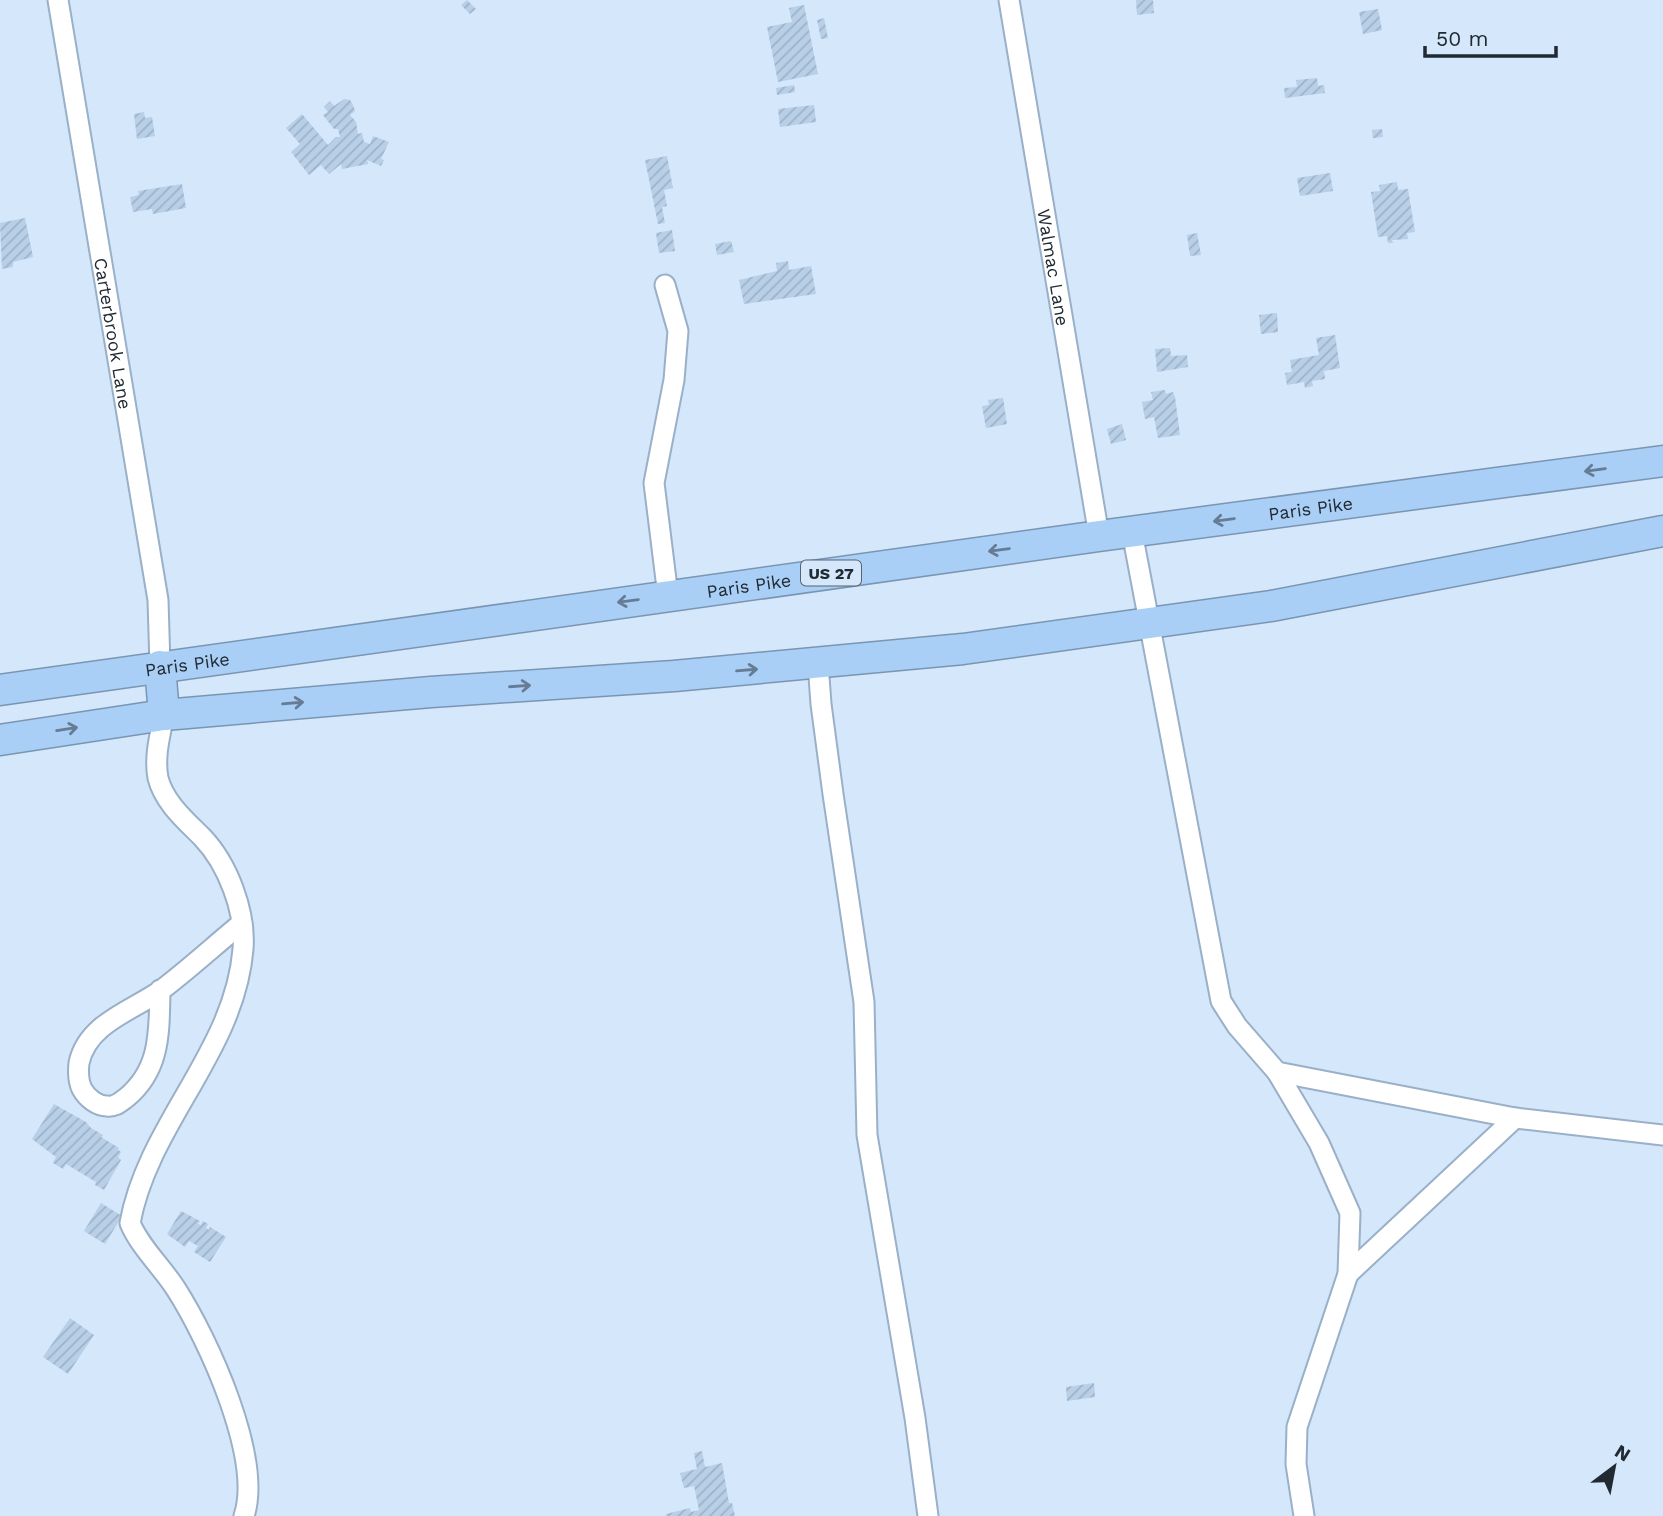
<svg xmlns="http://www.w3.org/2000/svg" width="1663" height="1516" viewBox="0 0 1663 1516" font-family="'Work Sans',sans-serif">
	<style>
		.building { fill: url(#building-hatch) }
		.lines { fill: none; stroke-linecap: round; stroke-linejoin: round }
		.minor-casing { stroke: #9ab0c8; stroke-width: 23 }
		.highway-casing { stroke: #7a95b2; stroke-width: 33 }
		.minor { stroke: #fff; stroke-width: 19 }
		.highway { stroke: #aacff6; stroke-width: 30 }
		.oneway { stroke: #667c94 }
		.labels { text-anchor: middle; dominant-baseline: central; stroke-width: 6; stroke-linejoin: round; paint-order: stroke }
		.shield { fill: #d4e7fb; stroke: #57636f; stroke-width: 2 }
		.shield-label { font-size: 16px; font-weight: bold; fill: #212a33 }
		.street-label { font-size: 18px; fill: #212a33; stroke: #d4e7fb }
	</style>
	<defs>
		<pattern id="building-hatch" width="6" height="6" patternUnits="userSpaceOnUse" patternTransform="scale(1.75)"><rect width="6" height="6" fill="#b8cfe8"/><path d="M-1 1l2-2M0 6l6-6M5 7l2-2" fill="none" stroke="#9eb2c7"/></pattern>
	</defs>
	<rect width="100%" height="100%" fill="#d4e7fb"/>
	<g class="building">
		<path d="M467,0L476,9L470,14L461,5Z"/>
		<path d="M1136,0H1153L1154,13L1137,15Z"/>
		<path d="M804,5L818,74L778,82L767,27L792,22L789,8Z"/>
		<path d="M1378,9L1382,30L1363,34L1359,12Z"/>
		<path d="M824,18L828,38L821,39L817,20Z"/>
		<path d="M1317,78L1318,86L1324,85L1325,93L1285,98L1284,88L1297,87L1296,80Z"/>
		<path d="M794,85L795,92L777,95L776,88Z"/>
		<path d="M344,99L350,100L353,105L355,111L350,115L356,122L358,134L362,133L364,142L370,144L373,136L389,142L381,159L384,160L381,166L367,160L368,164L342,169L341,164L329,174L321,165L309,175L291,152L300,144L286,128L302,114L328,145L336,137H340L338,129H334L323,115L328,112L324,107L330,101L334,106Z"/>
		<path d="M814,105L816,122L780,127L778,109Z"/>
		<path d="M144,112L145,118L152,117L155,136L137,139L134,114Z"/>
		<path d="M1382,129L1383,137L1373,138L1372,130Z"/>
		<path d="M667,156L673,188L664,190L667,206L662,207L665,223L658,224L645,160Z"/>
		<path d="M1330,173L1333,191L1300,196L1297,178Z"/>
		<path d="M1397,182L1398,190L1408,189L1415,232L1407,233L1408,239L1392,240L1393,243H1388L1387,236L1378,237L1371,192L1380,191L1379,185Z"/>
		<path d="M182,184L186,208L153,214L152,209L133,212L130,197L139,195L138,191Z"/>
		<path d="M25,218L33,257L13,262V267L2,269L0,223Z"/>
		<path d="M672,230L675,251L659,253L656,233Z"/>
		<path d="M1197,233L1201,255L1190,256L1187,235Z"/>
		<path d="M731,241L734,252L717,255L715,244Z"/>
		<path d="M788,261L789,270L811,266L816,294L744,304L739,280L777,271L776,263Z"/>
		<path d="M1277,313L1278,332L1261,334L1259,315Z"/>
		<path d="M1335,335L1340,368L1324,371L1325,379L1312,381L1313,386L1305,388L1304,382L1287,385L1285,373L1292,372L1290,360L1319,355L1316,338Z"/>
		<path d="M1170,348L1171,356L1187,355L1188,367L1157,372L1155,349Z"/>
		<path d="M1165,390L1166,394L1173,392L1175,397L1180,435L1158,438L1154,417L1145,419L1142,402L1153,400L1151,392Z"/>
		<path d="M1003,398L1007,424L986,428L982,406L989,405L988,400Z"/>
		<path d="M1122,424L1126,440L1111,444L1107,429Z"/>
		<path d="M54,1104L86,1122L91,1128L103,1135L101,1137L119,1148L118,1150L121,1152L118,1157L121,1160L104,1190L95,1185L96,1182L66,1164L63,1169L53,1163L56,1157L32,1139Z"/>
		<path d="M101,1203L122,1216L105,1244L84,1231Z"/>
		<path d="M181,1211L200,1221L198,1224L201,1225L203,1221L208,1224L206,1228L209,1230L210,1227L226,1237L210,1262L194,1252L198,1246L189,1241L185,1247L167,1234Z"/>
		<path d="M70,1318L94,1335L68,1374L43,1357Z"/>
		<path d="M1094,1383L1095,1397L1067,1401L1066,1387Z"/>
		<path d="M702,1451L705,1467L722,1463L729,1503H732L735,1516H666V1514L690,1508L691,1512L699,1510L694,1486L684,1488L680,1473L697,1469L694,1453Z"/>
	</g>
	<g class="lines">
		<defs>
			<g id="minor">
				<path id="s1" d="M58,0L158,600L160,666"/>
				<path id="s2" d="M1009,0L1099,536"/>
				<path d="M665,285L678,331L674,380L654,483L668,596"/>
				<path d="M1132,532L1221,1001L1237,1026L1277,1072L1319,1143L1350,1213L1348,1274L1297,1427L1296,1464L1304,1516"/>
				<path d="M818,663L821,704L833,794L864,1002L867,1135L915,1418L928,1516"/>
				<path d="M164,715C160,735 154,757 158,778C164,802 185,820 202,837C228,864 246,912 243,949C235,1051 148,1124 130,1223C140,1247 162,1267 176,1289C208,1339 263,1458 244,1516"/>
				<path d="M160,990C159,1032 161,1069 126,1098C119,1103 115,1107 107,1106C97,1106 87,1098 82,1089C78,1081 78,1072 79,1063C87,1024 131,1011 160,991C188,970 215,945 242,923"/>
				<path d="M1277,1072L1515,1118L1663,1135"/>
				<path d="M1348,1274L1515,1118"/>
			</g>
			<g id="highway">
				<path d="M160,666L164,715"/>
				<path id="s3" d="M0,690L1099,536L1663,461"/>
				<path d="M0,740L164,715L431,692L674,676L963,649L1271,606L1663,531"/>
			</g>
		</defs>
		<use href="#minor" class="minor-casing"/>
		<use href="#highway" class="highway-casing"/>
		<use href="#minor" class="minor"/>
		<use href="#highway" class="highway"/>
	</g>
	<defs><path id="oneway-shaft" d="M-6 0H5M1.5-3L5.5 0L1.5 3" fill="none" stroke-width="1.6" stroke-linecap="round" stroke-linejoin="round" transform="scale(1.75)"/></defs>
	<g class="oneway">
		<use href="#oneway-shaft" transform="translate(1595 470) rotate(172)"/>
		<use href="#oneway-shaft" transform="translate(1224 520) rotate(172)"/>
		<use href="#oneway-shaft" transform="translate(999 550) rotate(172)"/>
		<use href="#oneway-shaft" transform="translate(628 601) rotate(172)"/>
		<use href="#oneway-shaft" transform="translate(747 670) rotate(-5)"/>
		<use href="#oneway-shaft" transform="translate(520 686) rotate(-4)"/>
		<use href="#oneway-shaft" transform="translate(293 703) rotate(-5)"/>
		<use href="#oneway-shaft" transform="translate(67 729) rotate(-9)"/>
	</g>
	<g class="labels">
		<rect class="shield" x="801" y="560.5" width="60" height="25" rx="5"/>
		<g class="shield-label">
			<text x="831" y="573">US 27</text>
		</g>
		<g class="street-label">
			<text stroke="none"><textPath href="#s2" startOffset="271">Walmac Lane</textPath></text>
			<text stroke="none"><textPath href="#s1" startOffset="338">Carterbrook Lane</textPath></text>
			<text stroke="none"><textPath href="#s3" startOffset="1323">Paris Pike</textPath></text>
			<text stroke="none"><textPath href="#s3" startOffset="756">Paris Pike</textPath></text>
			<text stroke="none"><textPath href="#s3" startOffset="189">Paris Pike</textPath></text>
		</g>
	</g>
	<g transform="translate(1614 1467) rotate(32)" stroke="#d4e7fb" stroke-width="5" paint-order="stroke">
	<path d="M0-5L12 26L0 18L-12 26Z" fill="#212a33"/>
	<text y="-10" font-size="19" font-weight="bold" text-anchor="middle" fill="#212a33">N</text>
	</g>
	<path d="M1425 46v10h131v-10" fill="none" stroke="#212a33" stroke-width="3.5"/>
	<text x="1436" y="46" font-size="21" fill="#212a33" stroke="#d4e7fb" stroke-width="5" paint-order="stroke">50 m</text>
</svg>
